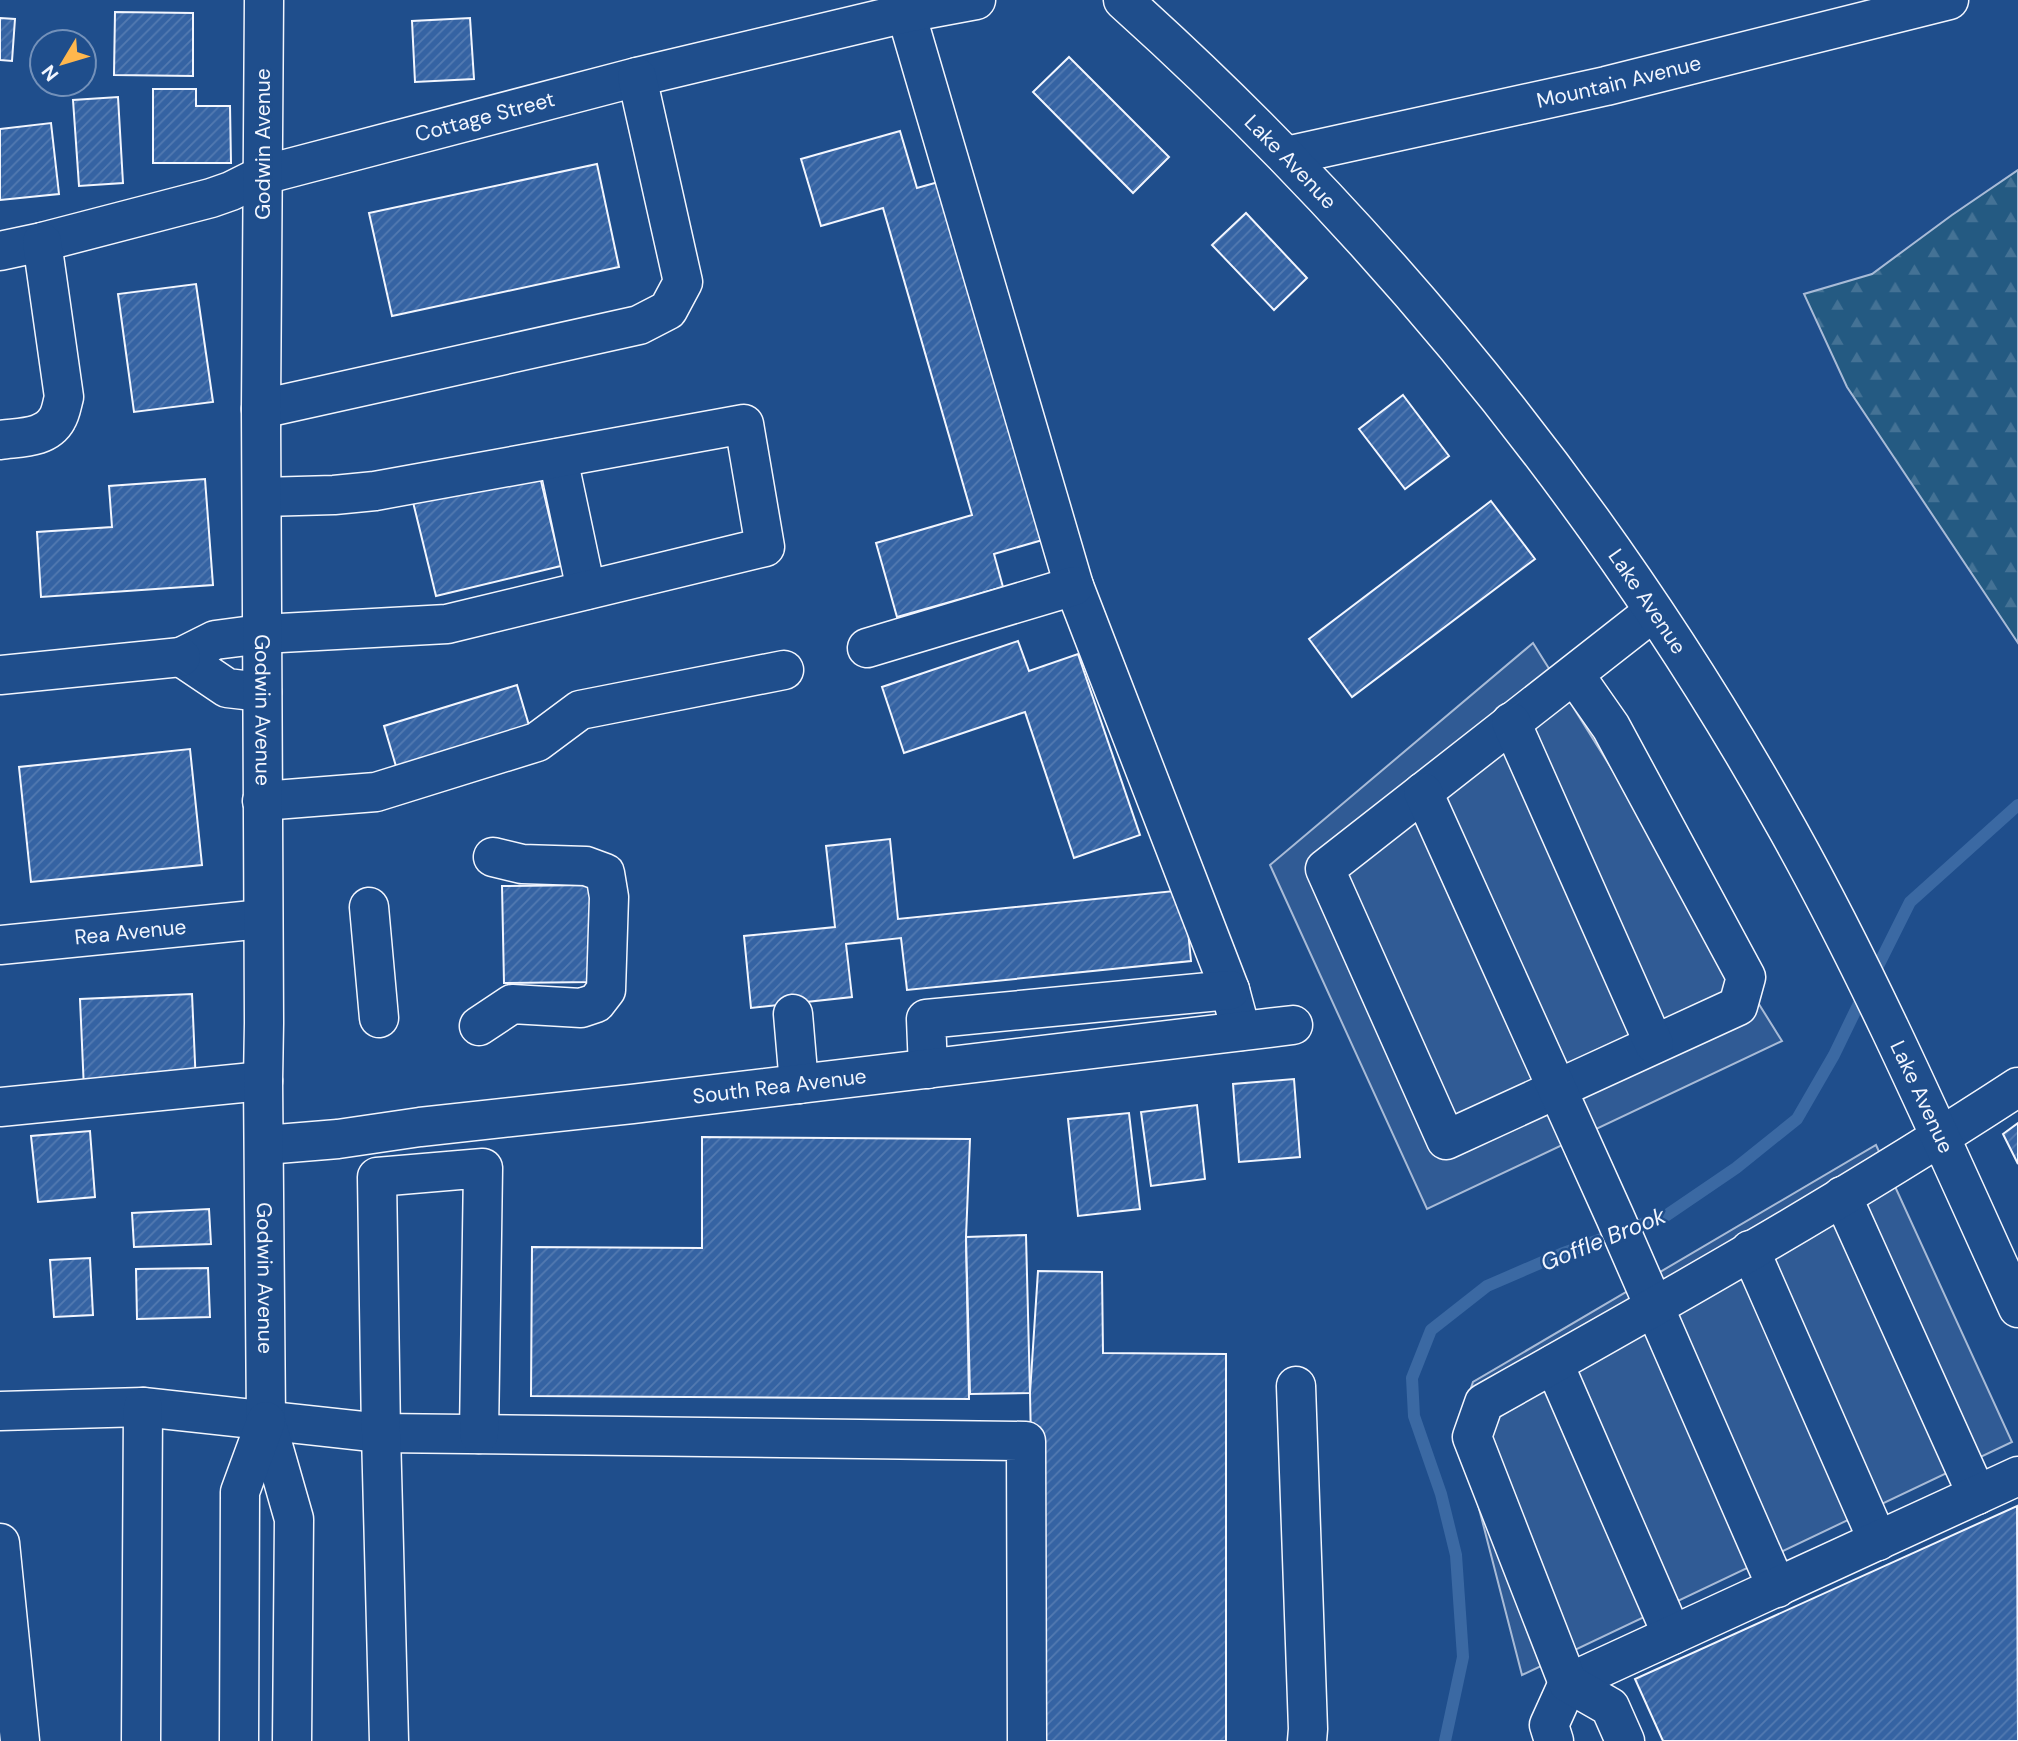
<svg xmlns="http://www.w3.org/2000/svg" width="2018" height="1741" viewBox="0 0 2018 1741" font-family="'DM Sans',sans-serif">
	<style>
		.forest { fill: url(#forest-firs); stroke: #a8bbd7; stroke-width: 2 }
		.parking { fill: #305b95; stroke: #a8bbd7; stroke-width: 2 }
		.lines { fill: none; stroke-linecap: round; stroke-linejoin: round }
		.stream { stroke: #3b69a3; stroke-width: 12 }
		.building { fill: url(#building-hatch); stroke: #f2f6ff; stroke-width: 2 }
		.minor-casing { stroke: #f2f6ff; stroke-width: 41 }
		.major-casing { stroke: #f2f6ff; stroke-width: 41 }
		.minor { stroke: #1f4e8c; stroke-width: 38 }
		.major { stroke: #1f4e8c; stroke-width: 38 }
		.labels { text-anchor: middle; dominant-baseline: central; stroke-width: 5; stroke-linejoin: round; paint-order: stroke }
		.street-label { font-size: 21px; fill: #f2f6ff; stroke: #1f4e8c }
		.water-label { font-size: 23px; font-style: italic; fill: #f2f6ff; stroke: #1f4e8c }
	</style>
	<defs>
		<pattern id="forest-firs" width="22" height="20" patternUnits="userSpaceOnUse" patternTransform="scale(1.75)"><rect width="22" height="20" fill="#245a82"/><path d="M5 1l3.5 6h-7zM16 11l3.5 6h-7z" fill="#447295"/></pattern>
		<pattern id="building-hatch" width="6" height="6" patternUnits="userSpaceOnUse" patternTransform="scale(1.75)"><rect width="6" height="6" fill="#3563a3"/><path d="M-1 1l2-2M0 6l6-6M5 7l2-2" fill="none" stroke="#537ab1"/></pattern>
	</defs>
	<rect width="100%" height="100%" fill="#1f4e8c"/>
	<path class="forest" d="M2018,170V643L1847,387L1804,294L1872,274L1952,215Z"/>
	<g class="parking">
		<path d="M1533,643L1782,1041L1427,1209L1270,865Z"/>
		<path d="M1876,1145L2012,1442L1522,1675L1458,1427L1473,1382Z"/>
	</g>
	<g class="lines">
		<g class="stream">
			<path d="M1873,976L1910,902L2018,805"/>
			<path d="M1445,1741L1463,1657L1456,1555L1441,1494L1414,1416L1412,1378L1431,1330L1487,1286L1561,1254L1667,1215L1736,1168L1797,1119L1834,1055L1864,993"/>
		</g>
	</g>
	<g class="building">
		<path d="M115,12L193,13V76L114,75Z"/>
		<path d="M0,18L15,19L12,61L0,60Z"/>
		<path d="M470,18L474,79L415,82L412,21Z"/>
		<path d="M1069,57L1169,157L1133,193L1033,92Z"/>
		<path d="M153,89H196V106H230L231,163H153Z"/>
		<path d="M118,97L123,183L79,186L73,100Z"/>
		<path d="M51,123L59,194L0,200V129Z"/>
		<path d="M900,131L917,188L942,181L1046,539L994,554L1003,587L897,617L876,543L972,515L883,208L821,226L801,159Z"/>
		<path d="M597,164L619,267L392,316L369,213Z"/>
		<path d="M1246,213L1307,278L1274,310L1212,245Z"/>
		<path d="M196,284L213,402L134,412L118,294Z"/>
		<path d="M1403,395L1449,456L1405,489L1359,429Z"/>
		<path d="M538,468L561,566L436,596L412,498Z"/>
		<path d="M205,479L213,585L41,597L37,532L112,527L109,486Z"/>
		<path d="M1491,501L1535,559L1352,697L1309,639Z"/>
		<path d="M1018,641L1029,671L1078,654L1140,835L1074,858L1025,712L904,753L882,687Z"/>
		<path d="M517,685L531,732L398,773L384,726Z"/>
		<path d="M190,749L202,865L31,882L19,767Z"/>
		<path d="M890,839L898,919L1184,890L1191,961L907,990L901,938L846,944L852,997L751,1008L744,936L835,927L826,846Z"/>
		<path d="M591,885L592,982L504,983L502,886Z"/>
		<path d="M192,994L196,1085L84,1090L80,999Z"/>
		<path d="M1294,1079L1300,1157L1239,1162L1233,1084Z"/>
		<path d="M1197,1105L1205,1179L1151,1186L1141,1112Z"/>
		<path d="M1129,1113L1140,1209L1078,1216L1068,1119Z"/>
		<path d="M2018,1123V1164L2003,1134Z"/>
		<path d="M90,1131L95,1197L38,1202L31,1136Z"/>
		<path d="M702,1137L970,1139L966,1237L969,1399L531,1396L532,1247L702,1248Z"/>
		<path d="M209,1209L211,1244L134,1247L132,1213Z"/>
		<path d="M1026,1235L1030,1393L970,1394L966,1237Z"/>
		<path d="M90,1258L93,1315L54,1317L50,1260Z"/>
		<path d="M208,1268L210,1317L137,1319L136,1269Z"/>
		<path d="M1038,1271L1102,1272L1103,1353L1226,1354V1741H1037L1030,1393Z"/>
		<path d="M2017,1506L2018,1741H1663L1635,1679Z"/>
	</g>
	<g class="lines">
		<defs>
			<g id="minor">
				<path d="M906,13L1074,586L1230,990L1241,1031"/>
				<path id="s1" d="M1286,156L1606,86L1949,0"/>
				<path id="s2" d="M0,251L42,242L211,198L231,191L263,175L637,77L906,13L976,0"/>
				<path d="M261,409L639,325L668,310L683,282L637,77"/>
				<path d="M0,440C19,437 46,439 57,419C61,413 62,404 64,397L42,242"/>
				<path d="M558,458L586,590"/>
				<path d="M262,497L334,495L375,491L744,424L765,547L447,624L262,634L215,640L181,657L227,688L262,692"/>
				<path d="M867,648L1074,586"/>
				<path d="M1574,674L1611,727L1746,977L1738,1006L1446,1140L1325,869L1653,612"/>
				<path d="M0,675L181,657"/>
				<path d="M1511,722L1654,1044"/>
				<path d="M1423,792L1615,1217L1777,1588"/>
				<path d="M262,801L376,792L537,742L580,710L784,670"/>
				<path d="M369,907L379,1018"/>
				<path id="s3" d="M0,945L262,919"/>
				<path d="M793,1014L799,1084"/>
				<path d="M479,1026L512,1004L581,1008L596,1003L606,990L609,897L605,873L586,866L522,864L493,857"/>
				<path d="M928,1069L926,1019L1230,990"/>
				<path d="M0,1107L263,1081"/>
				<path id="s4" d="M265,1145L338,1139L420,1127L632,1104L1293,1025"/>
				<path d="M1842,1196L1977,1495"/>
				<path d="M1750,1250L1878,1541"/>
				<path d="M1554,1364L1672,1635"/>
				<path d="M1296,1386L1308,1729L1307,1741"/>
				<path d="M0,1411L143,1407L381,1433L1026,1441L1027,1741"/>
				<path d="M0,1543L20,1741"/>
				<path d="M141,1741L143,1407"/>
				<path d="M389,1741L381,1433L377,1177L483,1168L479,1434"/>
				<path d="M1554,1741L1549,1725L1568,1683L2018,1476"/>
				<path d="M1625,1741L1610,1707L1568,1683L1472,1437L1484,1403C1664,1302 1845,1200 2018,1087"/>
			</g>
			<g id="major">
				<path id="s5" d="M264,0L261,409L264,1023L263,1081L266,1421L294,1519L292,1741"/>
				<path id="s6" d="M1123,0C1389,239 1614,518 1788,830C1874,984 1945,1148 2018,1308"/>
				<path d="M239,1741L240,1492L266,1421"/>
			</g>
		</defs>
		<use href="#minor" class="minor-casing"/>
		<use href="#major" class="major-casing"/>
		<use href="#minor" class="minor"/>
		<use href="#major" class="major"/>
	</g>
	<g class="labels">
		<g class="street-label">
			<text stroke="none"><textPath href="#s1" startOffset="341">Mountain Avenue</textPath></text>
			<text stroke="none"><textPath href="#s2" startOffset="504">Cottage Street</textPath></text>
			<text transform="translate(263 144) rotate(-90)">Godwin Avenue</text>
			<text stroke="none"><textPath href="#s6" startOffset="233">Lake Avenue</textPath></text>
			<text stroke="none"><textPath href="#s6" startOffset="800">Lake Avenue</textPath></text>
			<text stroke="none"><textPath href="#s5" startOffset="710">Godwin Avenue</textPath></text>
			<text stroke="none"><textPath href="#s3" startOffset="131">Rea Avenue</textPath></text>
			<text stroke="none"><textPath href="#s4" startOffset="518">South Rea Avenue</textPath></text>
			<text stroke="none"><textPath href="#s6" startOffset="1367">Lake Avenue</textPath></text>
			<text stroke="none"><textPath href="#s5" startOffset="1278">Godwin Avenue</textPath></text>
		</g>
		<g class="water-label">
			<text transform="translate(1603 1239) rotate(-22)">Goffle Brook</text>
		</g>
	</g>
	<g transform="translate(63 63) rotate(232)"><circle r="33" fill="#1f4e8c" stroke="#7391ba" stroke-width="2"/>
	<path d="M0-5L12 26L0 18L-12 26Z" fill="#ffb74d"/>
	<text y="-10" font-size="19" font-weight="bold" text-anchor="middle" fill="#f2f6ff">N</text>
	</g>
</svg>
